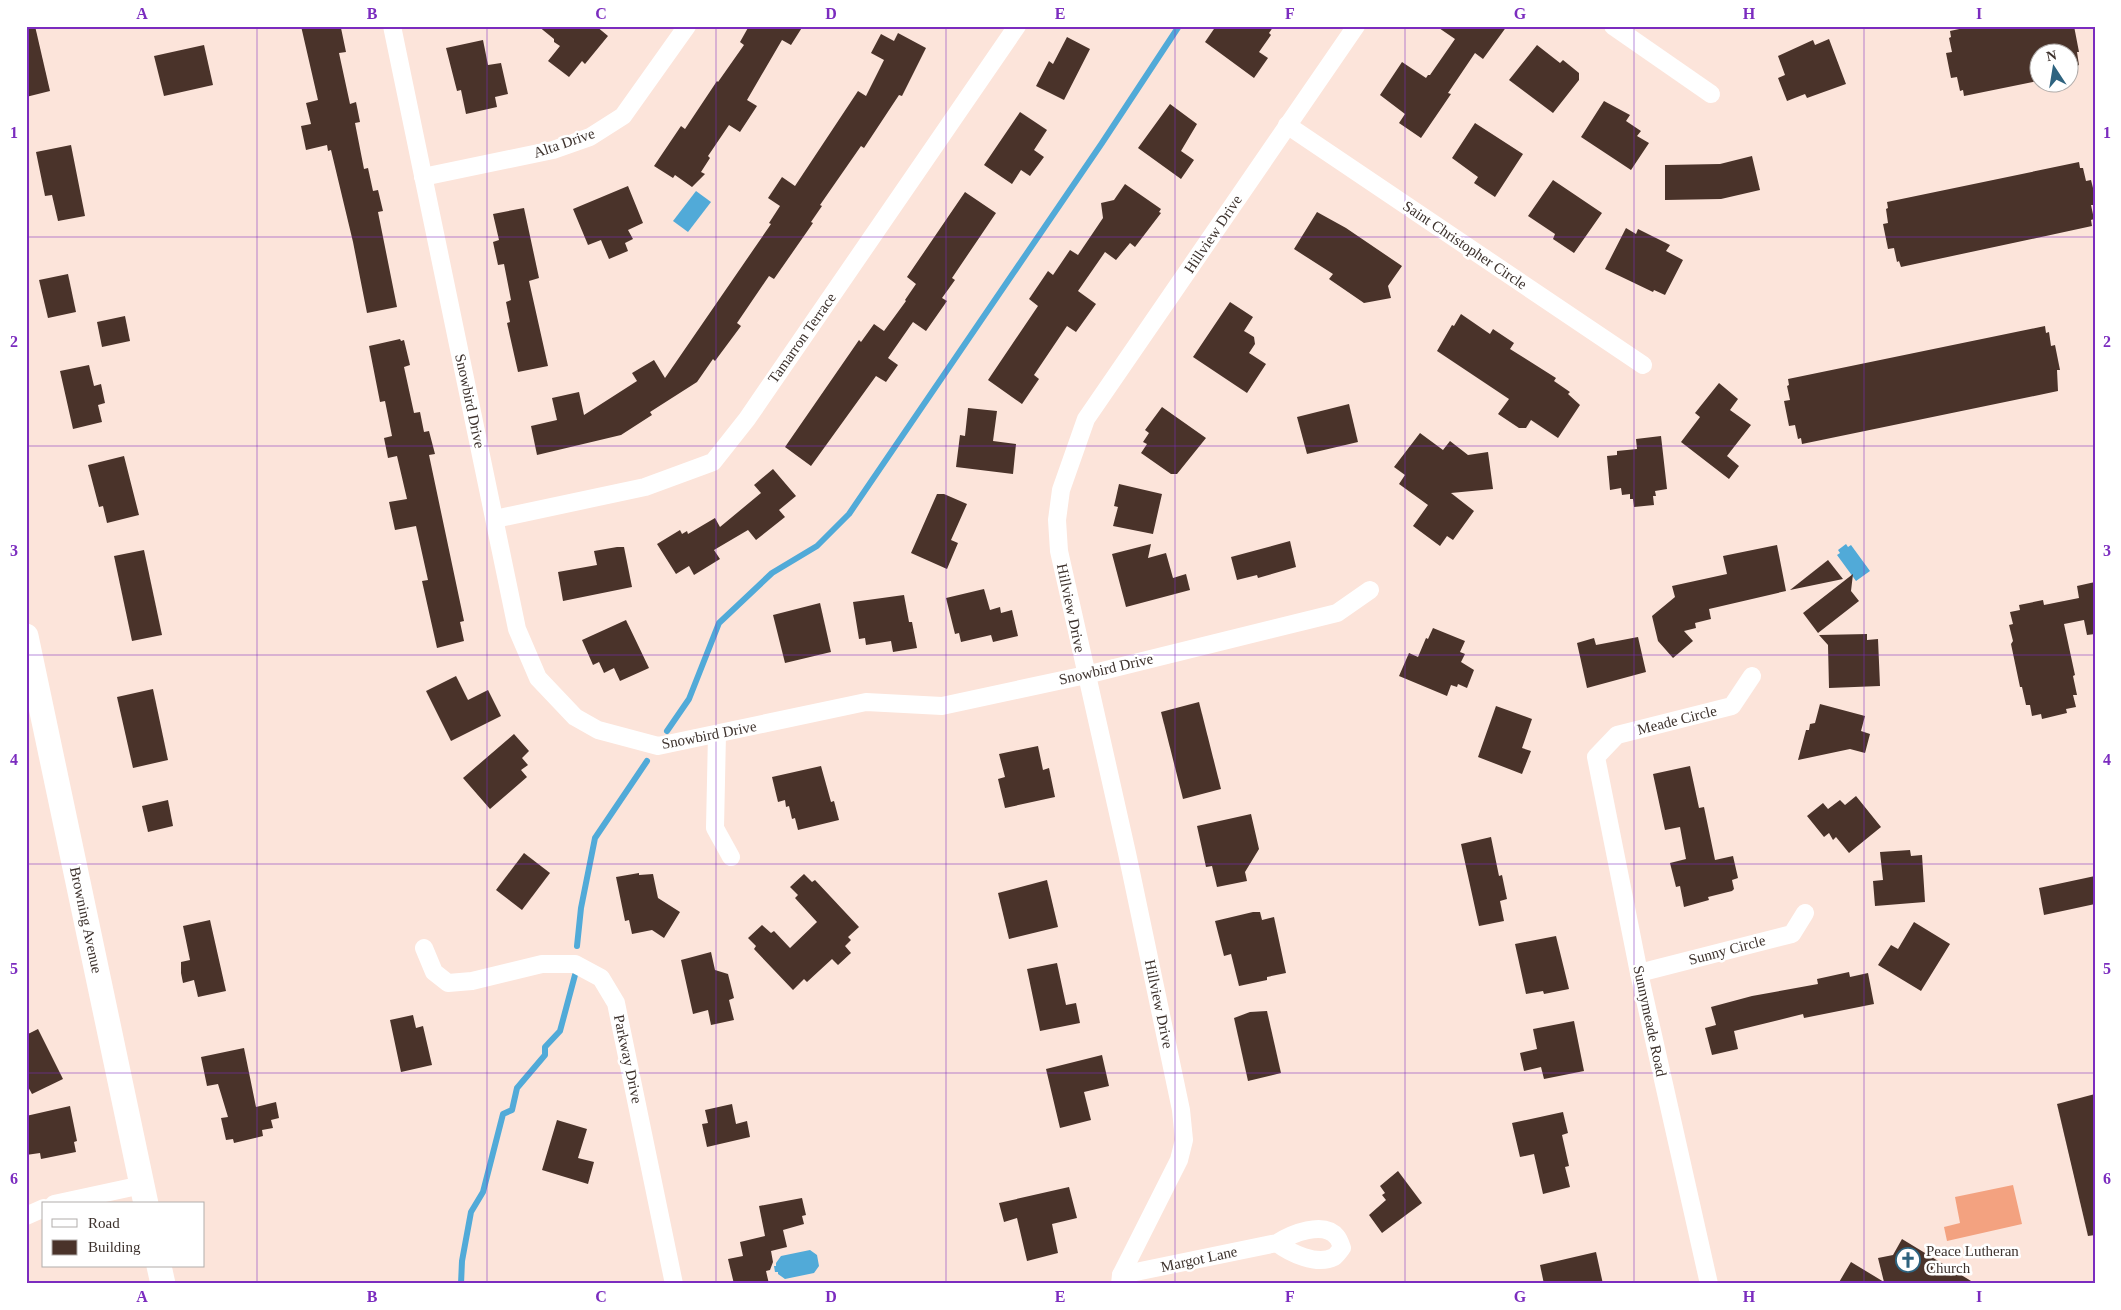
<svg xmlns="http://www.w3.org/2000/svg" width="2121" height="1310" viewBox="0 0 2121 1310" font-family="'Times New Roman',serif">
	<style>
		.green { fill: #f3a280 }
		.water { fill: #51aad8 }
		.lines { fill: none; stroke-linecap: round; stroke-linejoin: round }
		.stream { stroke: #51aad8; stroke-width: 6 }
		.building { fill: #4a332a }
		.street { stroke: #fff; stroke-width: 18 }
		.secondary { stroke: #fff; stroke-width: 25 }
		.grid { fill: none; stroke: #7b2cbf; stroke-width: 1; stroke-opacity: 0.55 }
		.labels { text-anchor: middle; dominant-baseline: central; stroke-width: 5; stroke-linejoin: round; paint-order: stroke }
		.street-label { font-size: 15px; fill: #3d322d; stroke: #fff }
		.poi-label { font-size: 15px; fill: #3d322d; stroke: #fff; text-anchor: start }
		.neatline { fill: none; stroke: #7b2cbf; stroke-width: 2 }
		.grid-label { font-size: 16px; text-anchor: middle; font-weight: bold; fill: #7b2cbf }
	</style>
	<rect width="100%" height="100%" fill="#fce4da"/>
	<path class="green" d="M2013,1185L2022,1224L1947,1241L1944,1227L1960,1223L1955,1197Z"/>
	<g class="water">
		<path d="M696,191L711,202L688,232L673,221Z"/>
		<path d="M1846,544L1848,547L1851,545L1870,571L1856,581L1837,555L1840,553L1838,550Z"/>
		<path d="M810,1250L817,1255L819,1266L814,1273L785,1279L778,1274V1272H775L774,1266H776V1263L781,1256Z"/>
	</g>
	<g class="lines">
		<g class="stream">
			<path d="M667,731L689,699L719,623L772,573L817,546L849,514L1102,143L1179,26"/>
			<path d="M577,946L581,908L595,838L647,761"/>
			<path d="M461,1284L462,1261L471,1212L483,1192L503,1114L512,1110L517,1088L545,1055V1047L560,1031L575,975"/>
		</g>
	</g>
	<g class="building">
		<path d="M26,26H35L50,91L26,97Z"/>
		<path d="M301,26H334V29L341,28L346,52L339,53L350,104L356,102L360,122L355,123L364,169L368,168L373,191L378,190L383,211L378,212L397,307L367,313L353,242L331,150L328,151L327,145L306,150L301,126L311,124L306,103L318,100Z"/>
		<path d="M538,26H596L608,36L585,64L582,61L569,77L548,61L560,46L554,42V39Z"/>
		<path d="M749,26H803L791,45L782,40L747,100L757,106L740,132L729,125L708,156L710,158L701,172L705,174L692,187L675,175L673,178L654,166L681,126L685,129L717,81L718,82L744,45L740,42Z"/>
		<path d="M1216,26H1274L1269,33L1271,35L1259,52L1268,58L1254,78L1205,42Z"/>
		<path d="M1436,26H1507L1483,59L1475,53L1448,93L1451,94L1421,138L1399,123L1405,114L1380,95L1402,62L1426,78L1428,75H1430L1455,39Z"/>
		<path d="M1973,26H2074L2079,52H2077L2079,65L2077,66L2078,73L2068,75V52H2038V81L1964,96L1963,90L1960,91L1957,77L1951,78L1946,53L1952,52L1949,38L1951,37L1950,31Z"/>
		<path d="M898,33L926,48L902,96L899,95L864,148L861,146L820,205L822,206L811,222L813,223L774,279L769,276L737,323L741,326L715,361L713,359L697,382L650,412L652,415L621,435L537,455L531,426L557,420L552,398L579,392L584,415L637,381L632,373L654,360L665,378L771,224L769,223L780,206L768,198L782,177L795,186L858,91L866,96L884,60L871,53L881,34L894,41Z"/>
		<path d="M1067,37L1090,49L1064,100L1036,86L1049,61L1053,64Z"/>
		<path d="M1829,39L1846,84L1807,98L1805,94L1787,101L1778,78L1785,75L1778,56L1813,40L1815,45Z"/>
		<path d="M483,40L488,65L501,63L508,94L495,97L497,107L466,114L461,90L457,91L446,48Z"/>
		<path d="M204,45L213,85L164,96L154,56Z"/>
		<path d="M1537,45L1560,63L1563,60L1579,73V80L1553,113L1509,80Z"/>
		<path d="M1604,101L1630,115L1626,121L1641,131L1637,136L1649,143L1631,170L1581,137Z"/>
		<path d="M1170,104L1197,124L1181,151L1194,160L1181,179L1138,148Z"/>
		<path d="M1020,112L1047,130L1034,150L1044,157L1030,176L1021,170L1012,184L984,165Z"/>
		<path d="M1475,123L1523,154L1495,197L1474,183L1478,177L1452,158Z"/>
		<path d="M71,145L85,216L58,221L52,195L45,196L36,152Z"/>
		<path d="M1752,156L1760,190L1721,199L1665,200V165L1720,164Z"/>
		<path d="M2079,162L2080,168H2083L2086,181L2091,180L2095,196V205H2091L2094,219L2091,220L2092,226L1901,267L1899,261L1897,262L1894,248L1888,249L1883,224L1888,223L1886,209L1888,208L1887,202Z"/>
		<path d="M1553,180L1602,213L1574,253L1553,239L1555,234L1528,216Z"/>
		<path d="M1125,184L1161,209L1159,212L1161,213L1135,247L1130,243L1116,260L1105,252L1078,291L1096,304L1076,332L1067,326L1034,375L1039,379L1022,404L988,380L1038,306L1029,299L1048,271L1053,275L1070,250L1078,255L1103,218L1101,203L1114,200Z"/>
		<path d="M628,186L643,223L628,230L633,239L625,243L628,251L609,259L601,240L588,245L573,209Z"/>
		<path d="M965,192L996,213L952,278L955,280L942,298L947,301L926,331L913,322L888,358L898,365L886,382L876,376L811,466L785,447L859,340L861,342L874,324L884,331L906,301L905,300L916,284L907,277Z"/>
		<path d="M524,208L539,278L529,281L548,366L518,372L507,323L510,322L506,302L511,300L504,264L498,265L493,242L499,240L493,214Z"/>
		<path d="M1317,212L1346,228L1402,266L1388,286L1391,298L1364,303L1329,279L1333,274L1294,249Z"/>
		<path d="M1626,228L1636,234L1638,229L1670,245L1666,251L1683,260L1665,295L1654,290L1653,292L1605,269Z"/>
		<path d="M68,274L76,312L48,318L39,280Z"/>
		<path d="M1230,302L1253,317L1244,331L1254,337L1255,344L1249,353L1266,364L1247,393L1193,357Z"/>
		<path d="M1461,314L1490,334L1493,329L1514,343L1510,349L1556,378L1554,381L1570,392L1568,394L1580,405L1558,438L1531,420L1526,428H1519L1498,414L1509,399L1437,351L1452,325L1454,326Z"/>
		<path d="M125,316L130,341L102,347L97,322Z"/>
		<path d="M2045,326L2046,333L2049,332L2051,346L2055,345L2060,370H2057L2058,391L1802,444L1801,438L1798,439L1795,425L1789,426L1784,401L1790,400L1787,386L1789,385L1788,379Z"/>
		<path d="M400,339L401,341L404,340L410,365L404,367L414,413L420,412L424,432L429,431L435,454L429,455L464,621L460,622L464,641L437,648L422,581L428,580L416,526L395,530L389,502L407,499L397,456L388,458L384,438L392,436L385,401L380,402L369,346Z"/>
		<path d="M89,365L94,386L101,384L105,403L98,405L102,422L73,429L60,371Z"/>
		<path d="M1719,383L1738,399L1730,410L1751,425L1727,456L1739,466L1729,479L1681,442L1700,417L1695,413Z"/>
		<path d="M1349,404L1358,442L1307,454L1297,417Z"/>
		<path d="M1162,407L1206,438L1177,474H1171L1141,453L1147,444L1143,442L1149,433L1145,430Z"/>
		<path d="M968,408L997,411L993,441L1016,444L1013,474L956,467L960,435L965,436Z"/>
		<path d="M1420,433L1443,450L1450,441L1468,455L1488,452L1493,489L1451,493L1474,511L1453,540L1447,536L1440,546L1413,526L1428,505L1399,484L1405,475L1394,467Z"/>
		<path d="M1661,436L1667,489L1655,491L1656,496H1653L1654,505L1634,507L1633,499H1630V494L1622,495L1621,488L1610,490L1607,456L1617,455V451L1637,449L1636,439Z"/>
		<path d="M124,456L139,515L107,523L103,506L99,507L88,465Z"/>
		<path d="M773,469L796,496L779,510L785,517L756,540L748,530L714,550L720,559L694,575L689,566L676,574L657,544L680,530L682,534L687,531L688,534L715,518L720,527L761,493L754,485Z"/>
		<path d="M1119,484L1162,494L1153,534L1113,526L1118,507L1114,506Z"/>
		<path d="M937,494H944L967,504L951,540L958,543L947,569L911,553Z"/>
		<path d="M1290,541L1296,567L1258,578L1257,575L1237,580L1231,557Z"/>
		<path d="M1151,544L1148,558L1166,553L1173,578L1186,574L1190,590L1126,607L1112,554Z"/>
		<path d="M1777,545L1786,591L1709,609L1711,619L1695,623L1696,628L1684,631L1693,641L1673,658L1658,641L1652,616L1675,597L1672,586L1727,574L1723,556Z"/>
		<path d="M617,547H624L632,587L563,601L558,572L597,565L594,551Z"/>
		<path d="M144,550L162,635L132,641L114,556Z"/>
		<path d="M1828,560L1843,579L1790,590Z"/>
		<path d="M1853,574L1851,591L1859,601L1818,633L1803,613Z"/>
		<path d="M2095,582V634L2087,635L2084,620L2064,624L2075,675L2073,676L2077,695H2073L2076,707L2066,709L2067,713L2042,719L2041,714L2032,716L2030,705H2026L2022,687H2020L2011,644L2013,641L2009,625L2013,624L2010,612L2020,610L2019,605L2043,600L2044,605L2079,598L2077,586Z"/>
		<path d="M984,589L990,610L1000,607L1001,613L1012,610L1018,636L993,642L991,635L961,642L959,633L955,634L946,598Z"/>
		<path d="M904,595L909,622H912L917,648L893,652L891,641L866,645L865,638L859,639L853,602Z"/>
		<path d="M820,603L831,652L785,663L773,615Z"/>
		<path d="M626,620L649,668L620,681L614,668L604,673L599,662L593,665L582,640Z"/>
		<path d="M1433,628L1465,641L1460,652L1465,654L1461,662L1474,670L1467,688L1458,684L1457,687L1451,685L1447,696L1399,676L1409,653L1418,657L1426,638L1428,639Z"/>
		<path d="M1867,634V640L1878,639L1880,686L1829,688L1828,645L1819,635Z"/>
		<path d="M1638,637L1646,672L1587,688L1577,643L1594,638L1596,645Z"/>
		<path d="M456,676L468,700L488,690L501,716L451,741L426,691Z"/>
		<path d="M153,689L168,760L133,768L117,697Z"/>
		<path d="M1199,702L1221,789L1183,799L1161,712Z"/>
		<path d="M1820,704L1865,716L1861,731L1870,734L1865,753L1850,749L1798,760L1806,730H1809L1810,724L1815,723Z"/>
		<path d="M1496,706L1532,719L1522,748L1531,751L1522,774L1478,757Z"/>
		<path d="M514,734L529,751L522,758L528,765L521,770L527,777L490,809L463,778Z"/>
		<path d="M1038,746L1043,770L1049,768L1055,797L1005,808L998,779L1005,777L999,754Z"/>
		<path d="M821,766L831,802L834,801L839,820L798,830L795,818L792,819L789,806L786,807L785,800L778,802L772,777Z"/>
		<path d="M1690,766L1699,808L1704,807L1715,860L1733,856L1738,878L1732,880L1734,889L1732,891L1708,897L1709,900L1684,907L1680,886L1676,887L1670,863L1686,859L1680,827L1665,830L1653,774Z"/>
		<path d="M1856,796L1881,827L1849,853L1836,837L1833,840L1829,833L1824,837L1807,816L1823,803L1828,809L1840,800L1845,805Z"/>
		<path d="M168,800L173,826L148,832L142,806Z"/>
		<path d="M1251,814L1259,849L1245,872L1247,881L1217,887L1212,866L1206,867L1197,826Z"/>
		<path d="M1491,837L1499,876L1502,875L1507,899L1500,901L1504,921L1479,926L1461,844Z"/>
		<path d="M1910,850L1911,856L1922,855L1925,902L1875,906L1873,881L1883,880L1880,852Z"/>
		<path d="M524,853L550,873L522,910L496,890Z"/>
		<path d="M639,873V875L653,874L658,898L680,912L664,938L652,930L632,934L629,920L625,921L616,877Z"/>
		<path d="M804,874L812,882L815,880L859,927L848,937L851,940L845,946L851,953L838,965L832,959L807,982L804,979L793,990L754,949L756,946L748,938L762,925L771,933L774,931L790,948L817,922L795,898L798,895L790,887Z"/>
		<path d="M2095,876V904L2044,915L2039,888Z"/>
		<path d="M1047,880L1058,927L1009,939L998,893Z"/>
		<path d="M1253,912H1260L1262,920L1274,917L1286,973L1267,977V980L1239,986L1231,954L1224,956L1215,921Z"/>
		<path d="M210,920L226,991L198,997L194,980L183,983L181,973V962L190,960L183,926Z"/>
		<path d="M1914,922L1950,944L1921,991L1878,965L1891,945L1898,949Z"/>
		<path d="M1556,936L1569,989L1544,994L1543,991L1526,994L1515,944Z"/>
		<path d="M711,952L715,970L728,974L734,998L729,1000L734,1020L711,1025L708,1010L693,1014L681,960Z"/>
		<path d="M1057,963L1066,1005L1076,1003L1080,1023L1040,1031L1027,969Z"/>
		<path d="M1849,972L1850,977L1868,973L1874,1004L1804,1018L1803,1014L1734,1031L1738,1049L1712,1055L1705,1028L1716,1025L1711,1007L1752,996L1818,984L1817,979Z"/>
		<path d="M1267,1011L1281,1073L1248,1081L1234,1018L1250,1012Z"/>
		<path d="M413,1015L416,1028L423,1026L432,1065L401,1072L390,1020Z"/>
		<path d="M1574,1021L1584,1071L1544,1079L1541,1067L1524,1071L1520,1053L1537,1049L1533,1029Z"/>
		<path d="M38,1029L63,1079L32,1094L26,1083V1035Z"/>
		<path d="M244,1048L256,1107L276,1102L279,1118L271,1120L273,1128L262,1130L263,1136L234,1143L233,1139L226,1140L221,1118L228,1117L218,1084L207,1086L201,1057Z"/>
		<path d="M1102,1055L1109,1086L1084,1092L1091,1120L1060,1128L1046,1069Z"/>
		<path d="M2095,1094V1235L2088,1236L2057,1104Z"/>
		<path d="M732,1104L736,1124L747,1121L750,1137L707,1147L702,1124L708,1123L705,1110Z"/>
		<path d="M70,1106L77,1141L74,1142L76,1152L41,1159L40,1153L26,1155V1116Z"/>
		<path d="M1563,1112L1568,1133L1562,1135L1569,1166L1565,1167L1570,1187L1543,1194L1534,1154L1520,1157L1512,1123Z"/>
		<path d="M557,1120L587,1129L578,1158L594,1162L588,1184L542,1170Z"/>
		<path d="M1398,1171L1422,1203L1382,1233L1369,1215L1386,1200L1382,1195L1385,1193L1380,1186Z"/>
		<path d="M1069,1187L1077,1218L1052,1224L1058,1253L1027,1261L1017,1218L1004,1222L999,1203Z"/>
		<path d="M802,1198L806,1215L802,1216L804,1224L783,1230L787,1247L771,1251L773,1262L770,1270L766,1271L769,1284H734L728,1259L743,1256L740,1242L765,1236L759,1206Z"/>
		<path d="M1902,1239L1976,1284H1838L1851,1262L1884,1282L1878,1258L1893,1255Z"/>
		<path d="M1596,1252L1603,1284H1544L1540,1265Z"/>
	</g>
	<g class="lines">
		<g class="street">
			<path d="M392,26L517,629L538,678L575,717L598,730L658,746L866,702L942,706L1086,675L1337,613L1370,590"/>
			<path d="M1613,26L1711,94"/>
			<path d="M1287,125L1643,365"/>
			<path d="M423,177L553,150L590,137L623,116L687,26"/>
			<path d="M495,519L645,487L713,462L747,419L1017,26"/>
			<path d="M717,734L715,828L731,857"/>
			<path d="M424,948L434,972L448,983L472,981L542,964H575L601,978L616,1003L674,1284"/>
			<path d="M1639,973L1792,934L1805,913"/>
			<path d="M54,1204L142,1185"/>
			<path d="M26,1216L44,1208"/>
			<path d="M1121,1275L1277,1243C1291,1234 1324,1220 1337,1237C1339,1239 1341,1245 1342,1248C1340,1250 1337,1255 1334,1257C1317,1266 1290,1253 1277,1243"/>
			<path d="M1120,1284L1121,1275L1179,1160L1184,1140L1181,1110L1127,853L1059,551L1057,520L1061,490L1086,419L1356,26"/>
			<path d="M1709,1284L1639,973L1596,757L1617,735L1732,706L1752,676"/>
		</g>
		<g class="secondary">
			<path d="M26,636L146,1204"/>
			<path d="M159,1266L163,1284"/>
		</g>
	</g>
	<path class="grid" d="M257,26V1284M487,26V1284M716,26V1284M946,26V1284M1175,26V1284M1405,26V1284M1634,26V1284M1864,26V1284M26,237H2095M26,446H2095M26,655H2095M26,864H2095M26,1073H2095"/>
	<defs>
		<symbol id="church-ring" viewBox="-11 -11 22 22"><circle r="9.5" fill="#fff" stroke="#2e637f" stroke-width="1.5"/><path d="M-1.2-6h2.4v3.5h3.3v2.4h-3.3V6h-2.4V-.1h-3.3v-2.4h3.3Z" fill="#2e637f"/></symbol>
	</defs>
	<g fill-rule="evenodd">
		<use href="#church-ring" x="1894" y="1246" width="28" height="28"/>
	</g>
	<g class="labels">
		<g class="street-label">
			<text transform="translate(564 143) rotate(-19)">Alta Drive</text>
			<text transform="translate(1213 234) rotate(-56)">Hillview Drive</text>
			<text transform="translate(1465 245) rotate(34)">Saint Christopher Circle</text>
			<text transform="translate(802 338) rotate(-55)">Tamarron Terrace</text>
			<text transform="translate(470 401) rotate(78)">Snowbird Drive</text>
			<text transform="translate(1071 608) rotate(78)">Hillview Drive</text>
			<text transform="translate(1106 669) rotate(-13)">Snowbird Drive</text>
			<text transform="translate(1677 720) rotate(-14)">Meade Circle</text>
			<text transform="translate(709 735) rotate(-11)">Snowbird Drive</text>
			<text transform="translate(86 920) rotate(78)">Browning Avenue</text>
			<text transform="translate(1727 950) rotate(-15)">Sunny Circle</text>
			<text transform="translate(1159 1004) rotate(78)">Hillview Drive</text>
			<text transform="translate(1650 1021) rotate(78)">Sunnymeade Road</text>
			<text transform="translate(628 1059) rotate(78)">Parkway Drive</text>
			<text transform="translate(1199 1259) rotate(-12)">Margot Lane</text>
		</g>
		<g class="poi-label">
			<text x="1926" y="1251">Peace Lutheran<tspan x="1926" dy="17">Church</tspan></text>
		</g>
	</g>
	<rect width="2121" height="1310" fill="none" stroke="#ffffff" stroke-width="55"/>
	<rect x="42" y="1202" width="162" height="65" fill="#ffffff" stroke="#b1adab"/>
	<rect x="52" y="1219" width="25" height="8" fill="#ffffff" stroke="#b1adab"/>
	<text x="88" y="1228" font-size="15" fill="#3d322d">Road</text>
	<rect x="52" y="1240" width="25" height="15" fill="#4a332a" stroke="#b1adab"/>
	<text x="88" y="1252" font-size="15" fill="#3d322d">Building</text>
	<g transform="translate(2054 68) rotate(348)"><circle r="24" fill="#ffffff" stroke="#b1adab"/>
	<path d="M0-4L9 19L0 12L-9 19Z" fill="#2e637f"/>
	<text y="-8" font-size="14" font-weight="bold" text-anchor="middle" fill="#3d322d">N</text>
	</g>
	<rect x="28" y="28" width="2066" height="1254" class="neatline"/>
	<g class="grid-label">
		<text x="142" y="19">A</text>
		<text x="372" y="19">B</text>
		<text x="601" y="19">C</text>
		<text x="831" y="19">D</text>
		<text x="1060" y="19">E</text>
		<text x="1290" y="19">F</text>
		<text x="1520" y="19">G</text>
		<text x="1749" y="19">H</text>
		<text x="1979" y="19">I</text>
		<text x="14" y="138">1</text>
		<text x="2107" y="138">1</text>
		<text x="14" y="347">2</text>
		<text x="2107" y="347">2</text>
		<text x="14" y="556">3</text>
		<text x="2107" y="556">3</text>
		<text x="14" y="765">4</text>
		<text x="2107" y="765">4</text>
		<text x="14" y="974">5</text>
		<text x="2107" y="974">5</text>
		<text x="14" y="1184">6</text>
		<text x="2107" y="1184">6</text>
		<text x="142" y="1302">A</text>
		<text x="372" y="1302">B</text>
		<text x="601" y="1302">C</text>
		<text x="831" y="1302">D</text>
		<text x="1060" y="1302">E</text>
		<text x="1290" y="1302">F</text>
		<text x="1520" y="1302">G</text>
		<text x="1749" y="1302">H</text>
		<text x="1979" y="1302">I</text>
	</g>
</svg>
